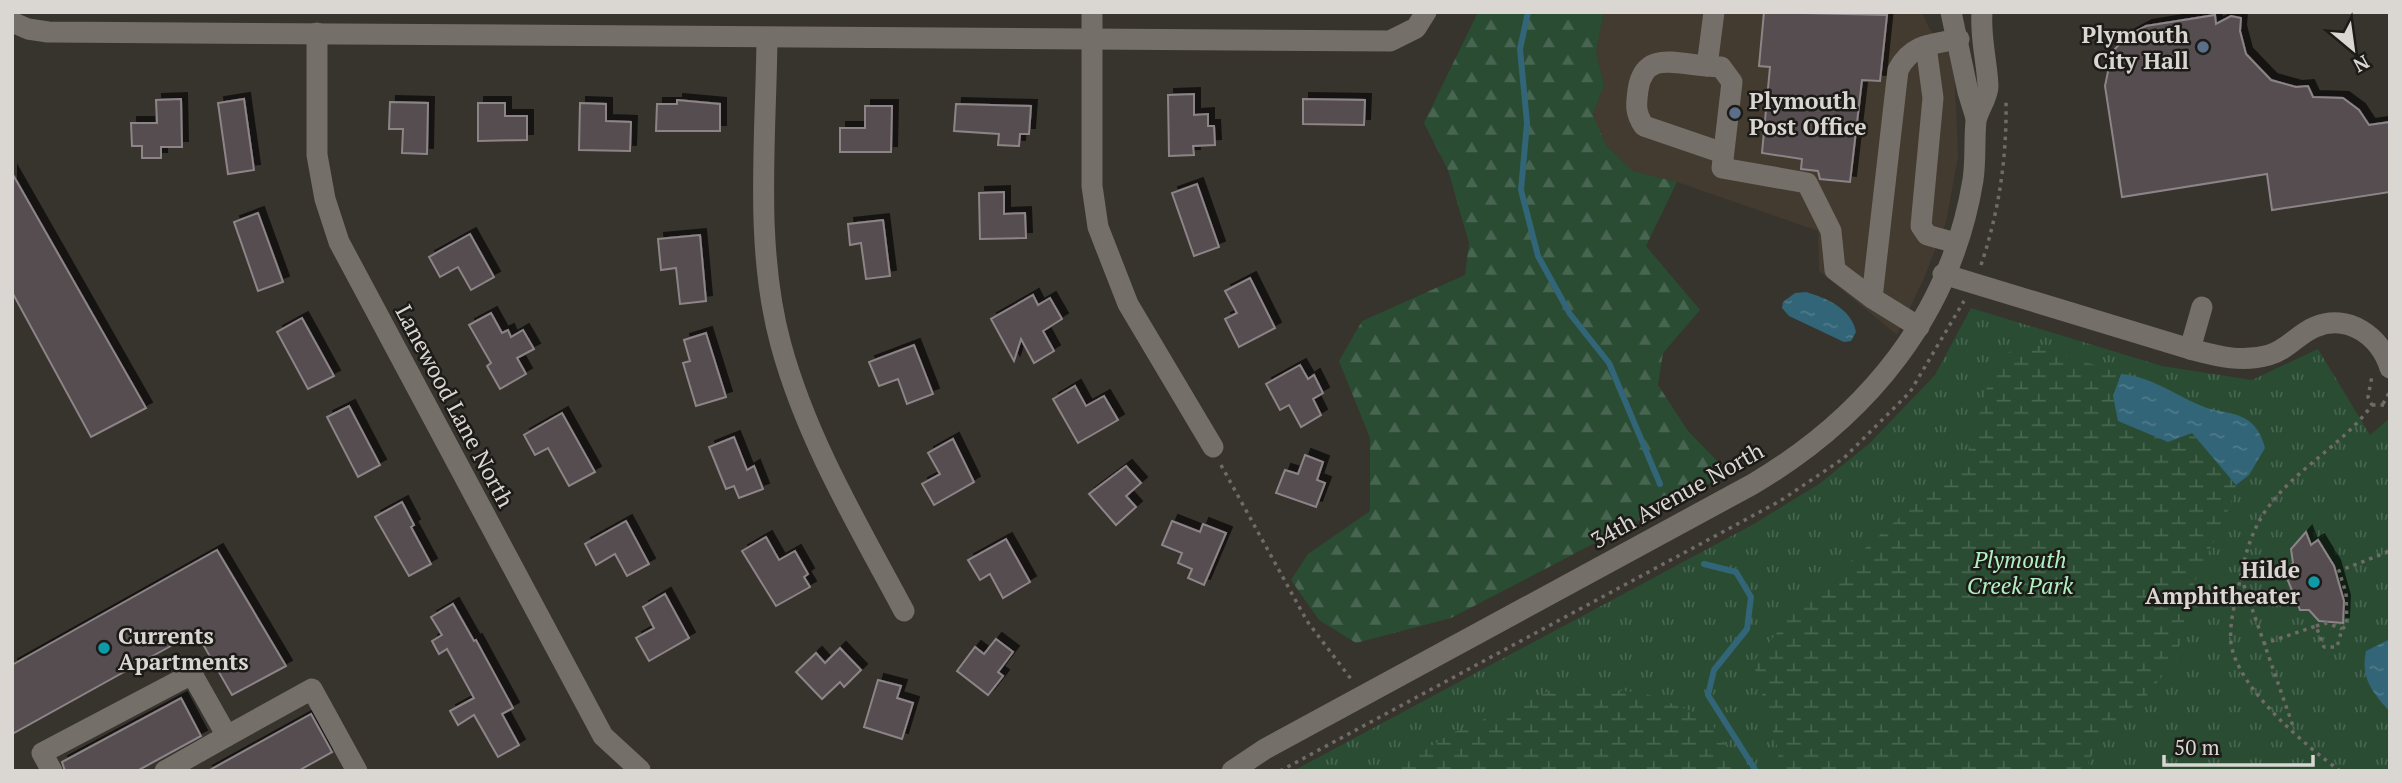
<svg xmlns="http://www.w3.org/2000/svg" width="2402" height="783" viewBox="0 0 2402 783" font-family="'PT Serif',serif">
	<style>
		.built { fill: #433b30 }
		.grass { fill: url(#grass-tufts) }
		.forest { fill: url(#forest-firs) }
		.wetland { fill: url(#wetland-marsh) }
		.water { fill: url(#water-ripples) }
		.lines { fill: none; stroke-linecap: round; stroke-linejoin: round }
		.stream { stroke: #326577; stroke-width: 6 }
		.building { fill: #544d50; stroke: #8d8488; stroke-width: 2; filter: url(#shadow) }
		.path { stroke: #6f6b66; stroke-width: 3.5; stroke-dasharray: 3.5 5; stroke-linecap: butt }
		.minor { stroke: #746f69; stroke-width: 21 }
		.service-dot { fill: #5c6f8a; stroke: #1d1b18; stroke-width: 2.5 }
		.culture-dot { fill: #0f9aa8; stroke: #1d1b18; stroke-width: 2.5 }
		.labels { text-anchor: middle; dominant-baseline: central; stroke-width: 5; stroke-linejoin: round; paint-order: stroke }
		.poi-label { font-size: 23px; font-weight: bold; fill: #dad7d3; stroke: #1d1b18; text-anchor: end }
		.street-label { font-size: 23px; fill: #dad7d3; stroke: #1d1b18 }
		.park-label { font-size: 23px; font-style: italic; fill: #b1f1c1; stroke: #1d1b18 }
	</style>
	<defs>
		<pattern id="grass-tufts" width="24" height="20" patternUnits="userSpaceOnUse" patternTransform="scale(1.75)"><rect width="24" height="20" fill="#294c33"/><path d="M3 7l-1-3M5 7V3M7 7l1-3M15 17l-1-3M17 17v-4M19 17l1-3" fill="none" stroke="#476550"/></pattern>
		<pattern id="forest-firs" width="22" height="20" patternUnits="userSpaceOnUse" patternTransform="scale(1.75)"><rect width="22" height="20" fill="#294c33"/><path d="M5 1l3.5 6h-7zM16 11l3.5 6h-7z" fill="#476550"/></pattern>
		<pattern id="wetland-marsh" width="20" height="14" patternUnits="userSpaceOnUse" patternTransform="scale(1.75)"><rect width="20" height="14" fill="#294c33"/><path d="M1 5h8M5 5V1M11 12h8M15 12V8" fill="none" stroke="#476550"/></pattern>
		<pattern id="water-ripples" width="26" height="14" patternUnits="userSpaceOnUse" patternTransform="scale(1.75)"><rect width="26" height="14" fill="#326577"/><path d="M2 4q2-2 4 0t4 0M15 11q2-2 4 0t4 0" fill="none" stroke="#4f7a89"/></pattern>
		<filter id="shadow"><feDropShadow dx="6" dy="-6" stdDeviation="0" flood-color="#0009"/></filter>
	</defs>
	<rect width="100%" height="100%" fill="#37332d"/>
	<path class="built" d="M1604,12H1922L1929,28L1954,59L1958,157L1946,222L1924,278L1897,335L1819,271L1818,231L1677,182L1633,171L1606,145L1593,114L1604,85L1596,52Z"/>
	<path class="grass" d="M1971,308L2162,366L2252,380L2318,349L2370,435L2390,418V771H1293L1752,525L1819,484L1870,443L1935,375Z"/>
	<path class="forest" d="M1478,12H1604L1596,52L1604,85L1593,114L1606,145L1633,171L1677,182L1646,246L1700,310L1663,353L1658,385L1688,431L1729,473L1451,618L1356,643L1319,620L1291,580L1308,554L1370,511V438L1339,361L1362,321L1465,275L1469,243L1448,170L1424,123Z"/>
	<g class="wetland">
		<path d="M2028,342L2121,374L2113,396L2144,431L2168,442L2192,433L2236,485L2230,506L2190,592L2177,658L2147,695L2107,728L2088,762L2091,771H1774L1779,753L1753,662L1793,613L1966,458L1995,360Z"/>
		<path d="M1562,685L1644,693L1707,717L1743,771H1392L1450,734Z"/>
	</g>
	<g class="water">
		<path d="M1806,292C1826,298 1851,308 1856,332L1851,341L1844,342L1789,316L1782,308L1783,302L1795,293Z"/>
		<path d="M2121,374C2154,377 2177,397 2207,408C2219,412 2233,412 2244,418C2256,424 2262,436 2265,448L2249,475L2236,485L2192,433L2168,442L2118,421L2113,396Z"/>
		<path d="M2390,639V712C2373,693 2360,678 2366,651Z"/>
	</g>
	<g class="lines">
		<g class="stream">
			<path d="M1528,12L1520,49L1527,123L1521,190L1538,256L1570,314L1609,363L1660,484"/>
			<path d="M1704,564L1736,572L1751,597L1747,629L1714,670L1708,695L1756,771"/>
		</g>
	</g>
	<g class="building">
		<path d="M1764,12L1887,15L1880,81L1862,80L1850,182L1820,179L1818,171L1801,169L1802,159L1762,153L1770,67L1759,66Z"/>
		<path d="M2215,15L2216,24L2231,16L2241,18L2240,31L2246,54L2271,80L2296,87L2308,86L2313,97L2343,98L2359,110L2369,125L2390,122V192L2272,210L2267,174L2122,197L2105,86L2112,52L2127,36L2146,26Z"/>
		<path d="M1194,94V115L1208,114V126H1214L1215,145L1193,146L1194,155L1169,156L1168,95Z"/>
		<path d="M181,99L182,147H161V158H142V146H132L131,123H157L156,100Z"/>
		<path d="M244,99L254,170L228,174L218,103Z"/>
		<path d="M1303,99L1365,100L1364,125L1303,124Z"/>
		<path d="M677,100L720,104V131H656L657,104H677Z"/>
		<path d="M390,102L428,103L427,154L402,153L403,129H389Z"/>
		<path d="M478,103H505V116H527V140L478,141Z"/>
		<path d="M580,103L606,104V121L631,122L630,151L579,150Z"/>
		<path d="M956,104L1031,106L1029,134H1020L1019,146L998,145L999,134L954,131Z"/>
		<path d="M865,106H892L891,152H840V128H865Z"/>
		<path d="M12,173L146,408L91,437L12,292Z"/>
		<path d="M1197,184L1219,247L1194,256L1172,193Z"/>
		<path d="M1004,192V214L1025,213L1026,238L980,239L979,193Z"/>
		<path d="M258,213L283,282L258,291L234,222Z"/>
		<path d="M883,220L890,276L866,279L861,243L850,245L848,224Z"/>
		<path d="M470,234L494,277L471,290L458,267L440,277L429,257Z"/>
		<path d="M700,235L706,301L680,304L676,268L661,270L658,239Z"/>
		<path d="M1250,278L1275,328L1239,347L1225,319L1237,313L1225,291Z"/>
		<path d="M1033,295L1038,305L1050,298L1062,319L1043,331L1054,351L1034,363L1021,339L1014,361L991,319Z"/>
		<path d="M491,313L502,333L508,330L511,337L523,330L534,349L517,358L526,374L500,389L487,366L491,363L469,325Z"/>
		<path d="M302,318L334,376L308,389L277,332Z"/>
		<path d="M706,333L726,397L696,406L683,363L690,361L684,340Z"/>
		<path d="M914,345L933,394L907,404L898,379L879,386L869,362Z"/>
		<path d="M1300,365L1308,379L1314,375L1323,393L1313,399L1321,415L1301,427L1289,405L1280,410L1266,384Z"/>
		<path d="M1075,386L1086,406L1104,396L1118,420L1078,443L1053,399Z"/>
		<path d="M349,406L380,465L358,477L327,417Z"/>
		<path d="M562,413L595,472L569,486L548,448L535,455L524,435Z"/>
		<path d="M734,437L747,470L754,466L763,489L739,498L734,486L726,489L709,447Z"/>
		<path d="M953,439L974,482L934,505L922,484L940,474L928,453Z"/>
		<path d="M1305,455L1323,462L1317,480L1325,483L1316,507L1276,493L1285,470L1298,474Z"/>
		<path d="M1126,466L1141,483L1126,496L1136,507L1116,525L1089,494Z"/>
		<path d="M402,502L414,525L411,527L431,564L409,576L375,517Z"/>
		<path d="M626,521L649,564L627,576L615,554L596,565L585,544Z"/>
		<path d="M1172,521L1200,532L1203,524L1226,533L1204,585L1188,578L1192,569L1178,563L1182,553L1162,545Z"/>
		<path d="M2306,532L2311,545L2318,540L2334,566L2344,601L2343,623L2319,621L2309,610H2300L2284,571L2293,563L2291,549Z"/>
		<path d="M766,537L779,560L795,551L808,574L804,577L810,587L776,606L742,551Z"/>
		<path d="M1006,539L1030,582L1003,598L990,574L980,580L968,560Z"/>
		<path d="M217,550L286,666L232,695L196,632L12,734V665Z"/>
		<path d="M665,594L689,638L649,661L636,638L654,628L643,607Z"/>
		<path d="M453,604L474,641L476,640L513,708L502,714L519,745L498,757L474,715L458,725L450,711L474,698L447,649L439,654L432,641L442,635L431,617Z"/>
		<path d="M996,639L1013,652L998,672L1003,676L988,695L957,671L975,647L984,654Z"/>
		<path d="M840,648L861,670L844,687L840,682L822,699L796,672L816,653L825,663Z"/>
		<path d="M878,680L901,686L897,698L913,703L902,739L864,727Z"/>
		<path d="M181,698L201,736L137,771H65L62,762Z"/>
		<path d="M311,714L332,752L298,771H208Z"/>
	</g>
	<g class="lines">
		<g class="path">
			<path d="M1981,265C1999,212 2007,157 2006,101"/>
			<path d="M2383,404L2390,391"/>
			<path d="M2372,405H2390"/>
			<path d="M1221,465L1307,621L1351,679"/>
			<path d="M2241,577L2294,729"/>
			<path d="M2316,626L2327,623L2342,629"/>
			<path d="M2263,644L2316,626L2324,647H2337L2342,629L2347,625L2346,593L2339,571L2390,551"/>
			<path d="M1280,771L1780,501L1844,458L1910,392L1964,301"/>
			<path d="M2340,771C2305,745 2237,688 2231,643C2229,624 2235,603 2239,585C2244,557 2252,528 2269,506C2298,467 2344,444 2372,405L2368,397L2372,376"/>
		</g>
		<g class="minor">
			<path d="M1092,12V186L1098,227L1128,304L1213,447"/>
			<path d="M1714,12L1707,66L1721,67L1732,82L1722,168L1807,183L1831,231L1835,270L1872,298L1919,327"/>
			<path d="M1951,12L1968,92L1976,118"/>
			<path d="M12,22L28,29L48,32L1390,41L1416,28L1426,12"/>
			<path d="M317,33V155L325,199L339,242L603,736L640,770"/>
			<path d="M767,38C766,138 754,247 781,345C807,440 858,525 904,611"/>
			<path d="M1926,46L1933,98L1921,226L1927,235L1956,243"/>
			<path d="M1707,66C1676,64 1644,50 1638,90C1636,105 1635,113 1644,126L1723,153"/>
			<path d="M1943,274L2190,349L2202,307"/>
			<path d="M1872,298L1898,70C1911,44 1932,44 1959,39"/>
			<path d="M2190,349C2217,356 2241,363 2269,355C2287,350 2298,334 2315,327C2348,313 2380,336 2390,368"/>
			<path d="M52,771L42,753L192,674L227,736L312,689L357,771"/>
			<path d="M165,771L227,736"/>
			<path d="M1232,771L1265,749L1753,484C1868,416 1951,314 1973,180C1976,160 1974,141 1976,121C1978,109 1988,98 1988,86C1987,61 1980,38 1982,12"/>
		</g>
	</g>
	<g class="service-dot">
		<circle cx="2203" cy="47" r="7"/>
		<circle cx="1735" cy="113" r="7"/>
	</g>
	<g class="culture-dot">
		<circle cx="2314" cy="582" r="7"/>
		<circle cx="104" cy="648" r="7"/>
	</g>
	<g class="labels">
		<g class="poi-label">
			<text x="2189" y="34">Plymouth<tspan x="2189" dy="26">City Hall</tspan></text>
			<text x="1749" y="100" text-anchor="start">Plymouth<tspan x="1749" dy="26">Post Office</tspan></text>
			<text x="2300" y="569">Hilde<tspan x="2300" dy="26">Amphitheater</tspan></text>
			<text x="118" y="635" text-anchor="start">Currents<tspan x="118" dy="26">Apartments</tspan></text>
		</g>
		<g class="street-label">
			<text transform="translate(455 406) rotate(62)">Lanewood Lane North</text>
			<text transform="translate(1677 495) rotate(-29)">34th Avenue North</text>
		</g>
		<g class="park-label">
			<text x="2020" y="559">Plymouth<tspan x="2020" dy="26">Creek Park</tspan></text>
		</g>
	</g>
	<rect width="2402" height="783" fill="none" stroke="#dad7d3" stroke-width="28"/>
	<g transform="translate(2353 49) rotate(151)" stroke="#1d1b18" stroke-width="5" paint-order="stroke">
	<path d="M0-5L12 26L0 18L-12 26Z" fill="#dad7d3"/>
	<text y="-10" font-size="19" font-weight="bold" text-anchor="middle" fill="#dad7d3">N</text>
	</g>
	<path d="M2164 755v10h149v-10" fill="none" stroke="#dad7d3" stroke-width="3.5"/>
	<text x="2174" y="755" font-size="21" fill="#dad7d3" stroke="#1d1b18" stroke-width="5" paint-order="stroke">50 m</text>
</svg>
